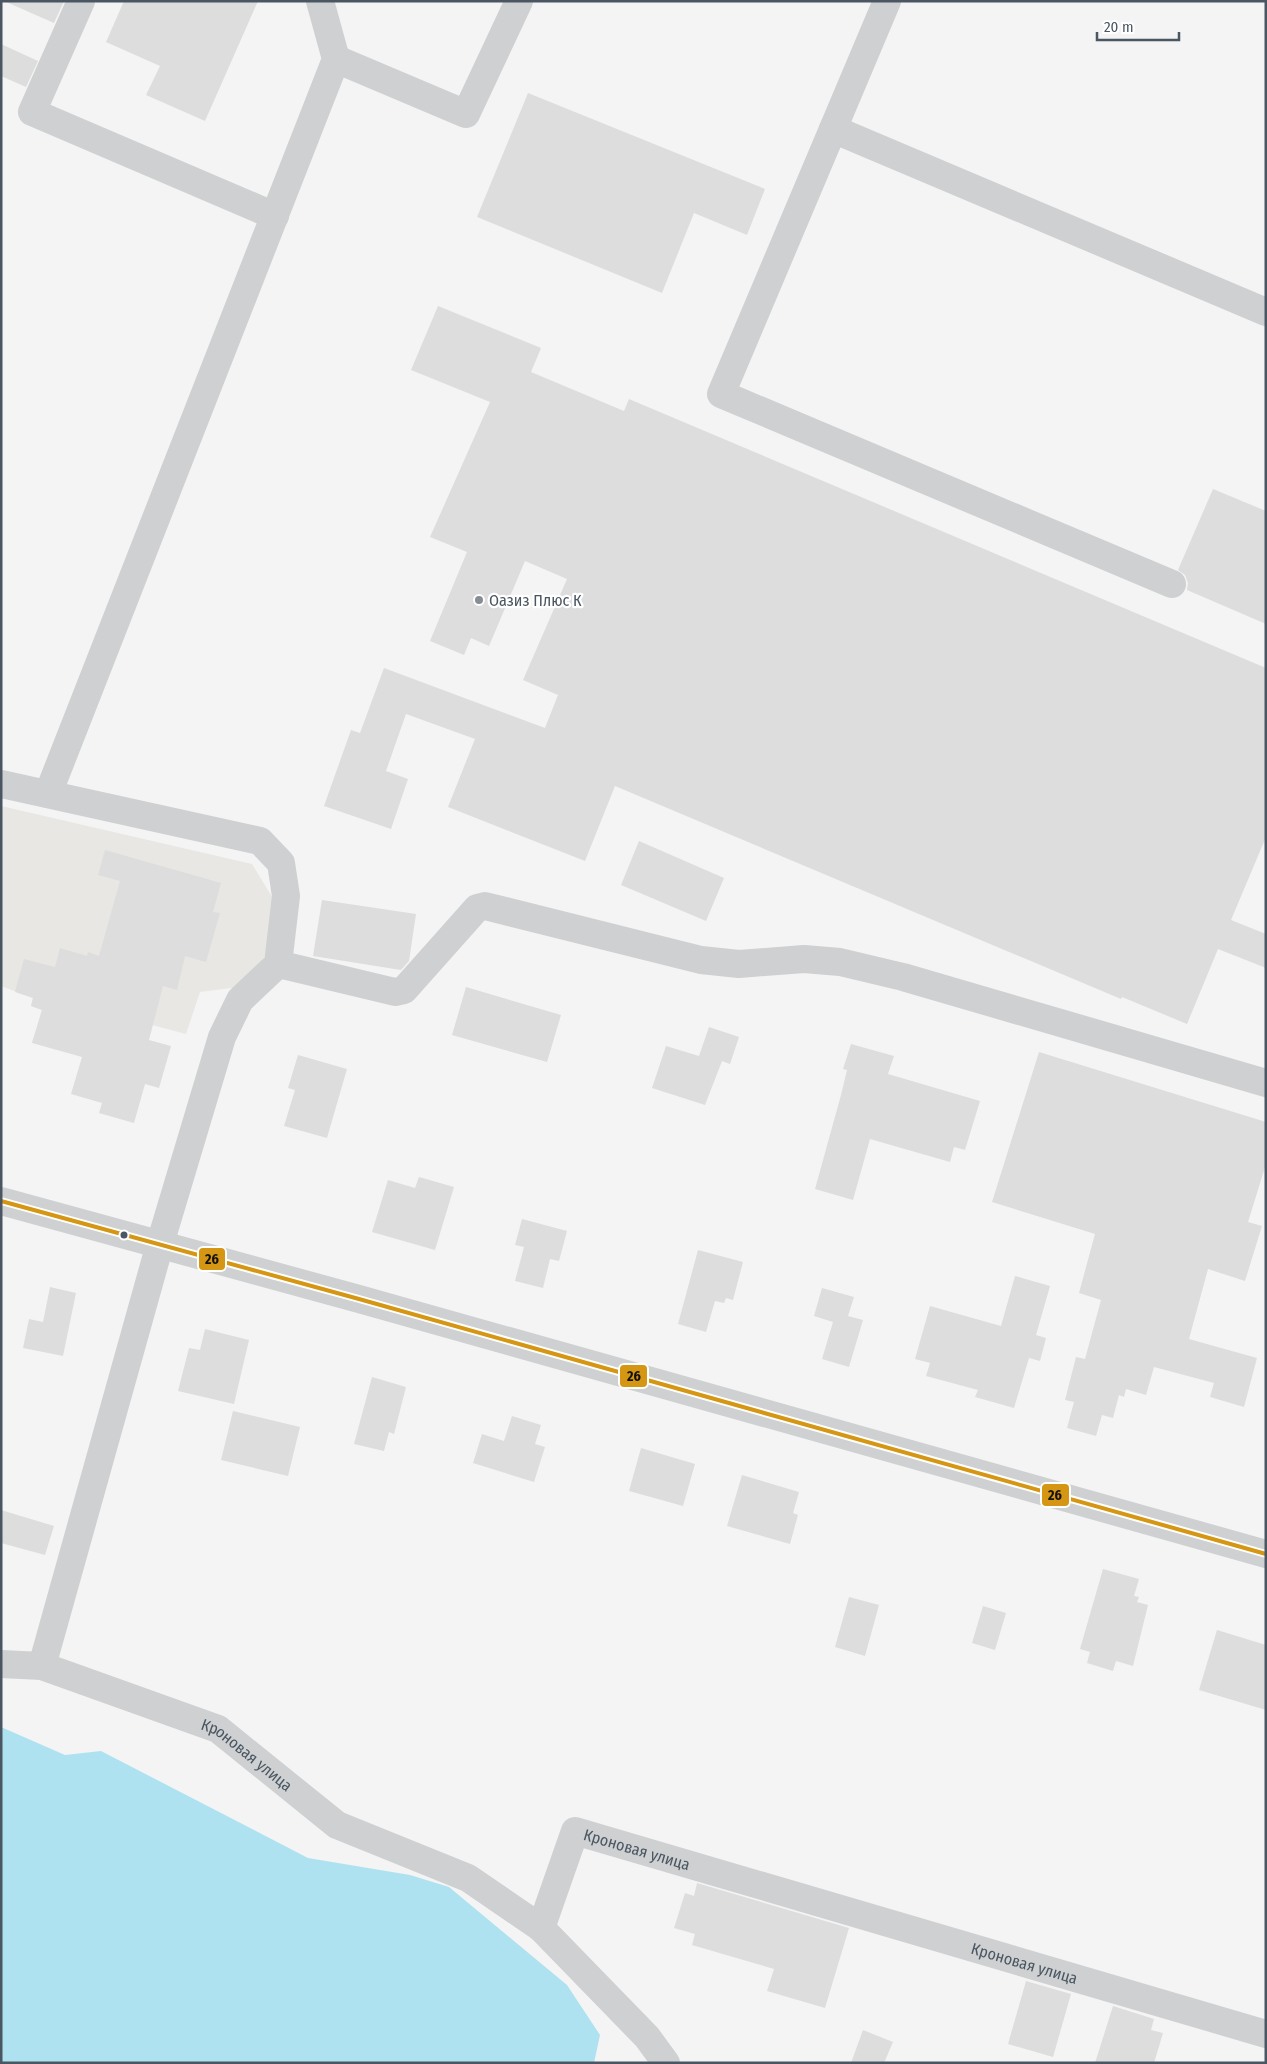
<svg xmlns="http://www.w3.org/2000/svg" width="1267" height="2064" viewBox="0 0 1267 2064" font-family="'Fira Sans Condensed',sans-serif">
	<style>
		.commercial { fill: #e8e7e3 }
		.water { fill: #aee2f0 }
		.building { fill: #ddddde }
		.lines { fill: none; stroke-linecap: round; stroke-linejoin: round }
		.minor { stroke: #ced0d2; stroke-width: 28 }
		.bus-1-casing { stroke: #fff; stroke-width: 8 }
		.bus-1 { stroke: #d49613; stroke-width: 4 }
		.poi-dot { fill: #868d94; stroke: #fff; stroke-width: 2 }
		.bus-dot { fill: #4a5661; stroke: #fff; stroke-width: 2 }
		.labels { text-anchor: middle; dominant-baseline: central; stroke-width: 4.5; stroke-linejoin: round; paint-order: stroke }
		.poi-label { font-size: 16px; fill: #4a5661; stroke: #fff; text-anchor: start }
		.street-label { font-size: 16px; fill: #4a5661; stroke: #fff }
		.line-badge { stroke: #fff; stroke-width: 2 }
		.pale-badge-label { font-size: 14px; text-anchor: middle; font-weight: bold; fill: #111 }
	</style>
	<rect width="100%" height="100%" fill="#f4f4f4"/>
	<path class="commercial" d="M1,806L252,864L274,900L265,956L239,987L200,992L186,1034L141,1022L32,1043L42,1010L31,1006L33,998L1,986Z"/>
	<path class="water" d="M1,1727L65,1755L101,1751L308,1858L410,1875L449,1887L567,1985L600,2035L594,2063H1Z"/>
	<g class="building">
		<path d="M4,1H64L54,23Z"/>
		<path d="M124,1H258L205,121L146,95L160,66L106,42Z"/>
		<path d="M1,44L38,61L26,87L1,76Z"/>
		<path d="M528,93L765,189L747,235L694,213L662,293L477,217Z"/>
		<path d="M438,306L541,348L531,372L624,411L629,399L1266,668V837L1231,920L1266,934V968L1218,949L1187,1024L1122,997L1121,999L615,786L585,861L448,807L475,739L406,714L386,771L408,779L391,829L324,806L351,730L360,733L384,668L545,728L558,695L523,680L567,579L525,561L489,646L471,638L464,655L430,641L467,552L430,537L490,402L411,370Z"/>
		<path d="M1213,489L1266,511V624L1187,590L1188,583L1185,575L1178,570Z"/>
		<path d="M639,841L724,878L706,921L621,885Z"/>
		<path d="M105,850L221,883L213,912L220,913L206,962L185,956L177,990L163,986L149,1040L171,1046L159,1088L145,1084L134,1123L99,1113L102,1103L71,1094L82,1057L32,1043L42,1010L31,1006L33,998L15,992L24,959L55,967L60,948L87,956L88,952L99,956L120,881L98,875Z"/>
		<path d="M322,900L416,914L409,961L401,970L313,956Z"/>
		<path d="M466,987L561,1015L547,1062L452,1035Z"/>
		<path d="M709,1027L739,1037L730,1064L722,1061L705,1105L652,1088L666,1046L699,1056Z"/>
		<path d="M851,1044L894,1056L888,1074L980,1101L965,1150L954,1147L950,1162L870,1139L853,1200L815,1189L841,1095L847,1070L843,1069Z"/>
		<path d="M1039,1052L1266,1122V1164L1248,1222L1262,1226L1245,1281L1208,1269L1189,1339L1257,1358L1244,1407L1210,1397L1214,1383L1154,1367L1146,1395L1126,1389L1124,1397L1119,1395L1113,1418L1102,1415L1096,1436L1067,1428L1074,1402L1065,1400L1076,1357L1085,1359L1101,1300L1079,1293L1095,1234L992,1202Z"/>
		<path d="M298,1055L347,1069L327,1138L284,1126L295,1090L288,1088Z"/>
		<path d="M419,1177L454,1187L435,1250L372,1232L388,1180L415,1188Z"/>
		<path d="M522,1219L567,1231L559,1261L550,1259L543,1288L515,1281L524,1247L515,1245Z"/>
		<path d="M698,1250L743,1262L733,1300L726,1298L724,1303L715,1301L706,1332L678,1324Z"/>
		<path d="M1015,1276L1050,1286L1036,1335L1046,1338L1040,1361L1029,1358L1014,1408L975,1397L978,1390L926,1376L930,1363L915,1359L930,1306L1001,1326Z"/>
		<path d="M50,1287L76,1293L63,1356L23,1348L29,1319L43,1322Z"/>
		<path d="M822,1288L854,1297L848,1316L863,1320L849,1367L822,1359L833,1322L814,1316Z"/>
		<path d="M205,1329L249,1340L234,1404L178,1391L189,1348L200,1350Z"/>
		<path d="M372,1377L406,1387L394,1434L389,1432L384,1451L354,1444Z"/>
		<path d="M233,1411L300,1427L288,1476L221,1460Z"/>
		<path d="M512,1416L541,1425L535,1444L545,1447L534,1482L473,1463L482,1434L504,1441Z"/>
		<path d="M641,1448L695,1464L683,1506L629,1491Z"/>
		<path d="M742,1475L799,1492L793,1513L798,1515L790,1544L727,1526Z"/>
		<path d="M1,1510L54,1526L45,1555L1,1543Z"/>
		<path d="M1103,1569L1139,1579L1134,1596L1139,1597L1137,1602L1148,1605L1133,1666L1116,1661L1113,1671L1087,1663L1090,1652L1080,1649Z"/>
		<path d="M849,1597L879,1605L865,1656L835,1647Z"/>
		<path d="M983,1606L1006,1613L995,1650L972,1643Z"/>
		<path d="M1217,1630L1266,1645V1710L1199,1690Z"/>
		<path d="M697,1883L849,1928L825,2008L767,1991L774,1969L692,1945L695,1934L674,1928L685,1893L694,1896Z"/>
		<path d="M1026,1981L1071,1994L1053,2057L1008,2044Z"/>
		<path d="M1113,2006L1154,2019L1151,2030L1163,2033L1154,2063H1095Z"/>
		<path d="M863,2030L893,2042L884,2063H851Z"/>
	</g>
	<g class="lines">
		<g class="minor">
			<path d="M81,1L32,112L275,216"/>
			<path d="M887,1L833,129L1266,312"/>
			<path d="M336,59L466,114L519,1"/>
			<path d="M833,129L721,394L1172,584"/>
			<path d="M1,784L260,841L281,863L286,896L278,964L240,1000L222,1037L160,1244L42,1666"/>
			<path d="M48,794L336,59L320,1"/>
			<path d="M278,964L395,992L404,990L477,908L485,906L701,960L739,964L804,959L840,962L903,977L1266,1083"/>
			<path d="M1,1201L359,1299L1266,1554"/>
			<path id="s1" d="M1,1664L42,1666L218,1729L337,1825L468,1878L541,1928L575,1831L1266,2034"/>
			<path d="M541,1928L647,2037L666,2063"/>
		</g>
		<defs>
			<path id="bus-1" d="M1,1201L359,1299L1266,1554"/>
		</defs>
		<use href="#bus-1" class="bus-1-casing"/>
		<use href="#bus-1" class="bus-1"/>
	</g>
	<circle class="poi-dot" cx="479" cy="600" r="5"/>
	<circle class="bus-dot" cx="124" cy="1235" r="4.5"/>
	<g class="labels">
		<g class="poi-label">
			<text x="489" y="600">Оазиз Плюс К</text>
		</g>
		<g class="street-label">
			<text stroke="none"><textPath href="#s1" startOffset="266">Кроновая улица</textPath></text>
			<text stroke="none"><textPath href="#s1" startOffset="778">Кроновая улица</textPath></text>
			<text stroke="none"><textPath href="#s1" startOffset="1182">Кроновая улица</textPath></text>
		</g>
	</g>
	<g class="line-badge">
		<rect x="198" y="1247" width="28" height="24" rx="5" fill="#d49613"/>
		<rect x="619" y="1364" width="29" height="24" rx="5" fill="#d49613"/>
		<rect x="1041" y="1483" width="29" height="24" rx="5" fill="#d49613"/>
	</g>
	<g class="pale-badge-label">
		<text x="212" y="1264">26</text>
		<text x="634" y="1381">26</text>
		<text x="1055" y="1500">26</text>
	</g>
	<rect width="1267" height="2064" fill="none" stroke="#4a5661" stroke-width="5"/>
	<path d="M1097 32v8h82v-8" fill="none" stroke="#4a5661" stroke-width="2.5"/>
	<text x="1104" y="32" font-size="15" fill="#4a5661" stroke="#ffffff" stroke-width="4" paint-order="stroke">20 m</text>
</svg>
